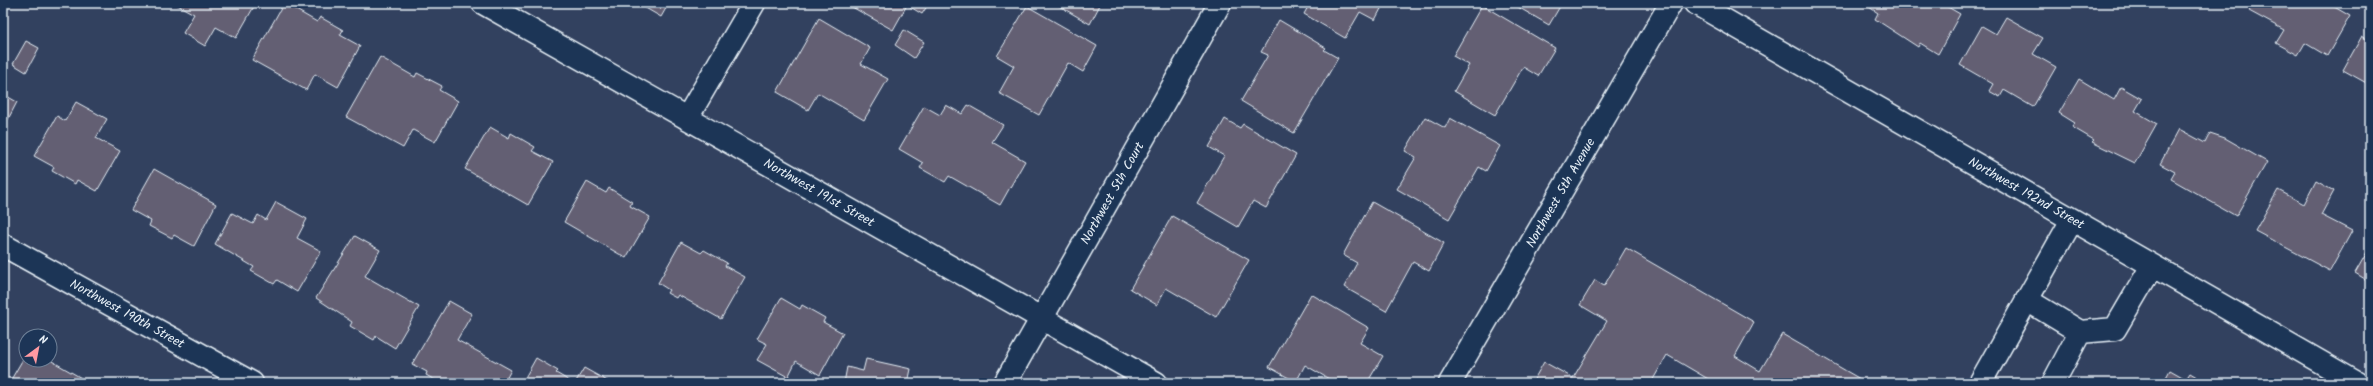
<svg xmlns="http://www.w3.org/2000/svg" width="2373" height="386" viewBox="0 0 2373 386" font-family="Kalam,sans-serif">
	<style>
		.building { fill: #635e73; stroke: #e8f1f8 }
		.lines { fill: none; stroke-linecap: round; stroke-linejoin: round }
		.minor-casing { stroke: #e8f1f8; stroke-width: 25 }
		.minor { stroke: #1d3557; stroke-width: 22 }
		.labels { text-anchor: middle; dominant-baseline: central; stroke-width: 3; stroke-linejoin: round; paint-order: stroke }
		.street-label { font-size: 13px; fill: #e8f1f8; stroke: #1d3557 }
	</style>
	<rect width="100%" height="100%" fill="#32415f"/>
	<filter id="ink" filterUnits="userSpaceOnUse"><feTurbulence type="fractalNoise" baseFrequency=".025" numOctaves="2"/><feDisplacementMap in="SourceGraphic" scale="8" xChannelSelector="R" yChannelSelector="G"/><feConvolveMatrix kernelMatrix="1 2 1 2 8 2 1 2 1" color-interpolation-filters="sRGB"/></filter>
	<g filter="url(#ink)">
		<g class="building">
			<path d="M174,3H256L236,38L216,27L205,46L183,33L194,14Z"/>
			<path d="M284,3L317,22L320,17L343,30L340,35L360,46L338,87L315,74L306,90L252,60Z"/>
			<path d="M637,3H669L661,17Z"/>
			<path d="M854,3H929L922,14L907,5L893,30L852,7Z"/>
			<path d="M1054,3H1101L1090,24Z"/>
			<path d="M1310,3H1384L1375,20L1360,12L1345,38L1304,14Z"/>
			<path d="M1511,3H1562L1549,25Z"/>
			<path d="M1863,3H1941L1960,14L1938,54L1920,43L1918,47L1875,19L1878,13Z"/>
			<path d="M2254,3H2332L2331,5L2350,16L2327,56L2305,43L2298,55L2276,43L2284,30L2249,11Z"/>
			<path d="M1482,5L1555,48L1538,76L1523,67L1495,115L1454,91L1469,65L1453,56Z"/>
			<path d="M1027,6L1097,46L1083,72L1068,63L1039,115L999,93L1014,66L997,56Z"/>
			<path d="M2006,17L2043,38L2033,54L2056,67L2033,107L2004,90L2000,97L1989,91L1993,84L1960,65L1982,26L1996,34Z"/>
			<path d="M819,18L870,48L861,64L888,79L864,120L818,93L808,110L777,92Z"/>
			<path d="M1279,20L1326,48L1324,50L1338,58L1294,133L1241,101L1268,55L1261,52Z"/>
			<path d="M904,30L924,42L914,58L895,45Z"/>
			<path d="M2362,36L2370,41V85L2343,70Z"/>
			<path d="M26,41L39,48L26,72L13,64Z"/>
			<path d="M380,57L415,77L417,73L442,86L439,90L458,101L435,142L413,130L403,148L346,117Z"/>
			<path d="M2079,79L2114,100L2121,87L2142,99L2135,111L2157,124L2135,163L2092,142L2094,140L2072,127L2075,123L2059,113Z"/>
			<path d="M3,94L17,102L3,129Z"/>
			<path d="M76,102L107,119L96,138L120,151L97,191L77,180L75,184L52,171L54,167L34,156L57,116L65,121Z"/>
			<path d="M946,105L962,114L968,105L1003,125L992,142L1025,161L1000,205L949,176L945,182L920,168L923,163L899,149L924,106L940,115Z"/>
			<path d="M1425,117L1445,128L1450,118L1500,146L1486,171L1479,167L1449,219L1397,189L1416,157L1405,151Z"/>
			<path d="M1225,119L1240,128L1243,124L1296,155L1266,208L1253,201L1238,227L1197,203L1224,156L1209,147Z"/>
			<path d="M490,127L509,138L511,133L535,147L532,151L553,162L528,205L465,169Z"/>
			<path d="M2179,129L2205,143L2210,133L2225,138L2267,162L2236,216L2171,179L2175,172L2160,164Z"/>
			<path d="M154,169L216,204L194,246L174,235L172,238L149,226L151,221L131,210Z"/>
			<path d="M2316,181L2334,191L2321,215L2352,231L2330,271L2255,231L2278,190L2304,204Z"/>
			<path d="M587,182L606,193L609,188L632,202L630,206L650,217L626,258L564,222Z"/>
			<path d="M276,202L307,219L297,238L321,251L297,292L277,280L274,284L251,271L254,267L215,244L232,213L253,224L258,215L266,220Z"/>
			<path d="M1372,202L1444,243L1429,271L1413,262L1386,311L1344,287L1357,263L1343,255Z"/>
			<path d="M1172,216L1249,260L1216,317L1166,288L1157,305L1130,289Z"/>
			<path d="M355,236L380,250L365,276L419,307L395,348L376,336L374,340L350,326L352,322L316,298Z"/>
			<path d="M681,242L701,253L704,250L727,263L725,266L745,277L721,319L678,295L676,298L667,293L669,290L658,283Z"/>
			<path d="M2370,247V282L2355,273Z"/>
			<path d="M1626,248L1754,322L1735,356L1760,371L1782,334L1867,383H1715L1667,355L1651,383H1532L1544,362L1573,378L1607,321L1580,305L1595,280L1604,286Z"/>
			<path d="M1311,294L1369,328L1360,343L1383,356L1367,383H1336L1305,365L1296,382L1269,367Z"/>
			<path d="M781,298L800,309L802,305L825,318L823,322L843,333L820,375L796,361L788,377L757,360L767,344L757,339Z"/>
			<path d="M449,301L472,314L457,340L511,370L504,383H440L426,375L427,372L412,364Z"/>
			<path d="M26,354V360H50L90,383H9Z"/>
			<path d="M536,358L558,371L556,373L573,383H522Z"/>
			<path d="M866,359L911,369L908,383H844L847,367L863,371Z"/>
			<path d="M584,368L611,383H575Z"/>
			<path d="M2170,370L2186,379L2190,373L2207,383H2163Z"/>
		</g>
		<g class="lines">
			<defs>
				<g id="minor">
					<path id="s1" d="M483,3L1156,383"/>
					<path id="s2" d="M1695,3L2357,383"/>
					<path d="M687,118L754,3"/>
					<path id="s3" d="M3,245L252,383"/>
					<path d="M2027,300L2080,332"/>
					<path id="s4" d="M1005,383L1220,3"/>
					<path id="s5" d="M1450,383L1671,3"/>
					<path d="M1980,383L2072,220"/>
					<path d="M2053,383L2080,332L2115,329L2152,266"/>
				</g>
			</defs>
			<use href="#minor" class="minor-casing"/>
			<use href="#minor" class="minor"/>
		</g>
	</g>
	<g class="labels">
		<g class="street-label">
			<text stroke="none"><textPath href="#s1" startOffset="386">Northwest 191st Street</textPath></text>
			<text stroke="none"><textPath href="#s4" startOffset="218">Northwest 5th Court</textPath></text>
			<text stroke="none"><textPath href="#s5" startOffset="220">Northwest 5th Avenue</textPath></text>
			<text stroke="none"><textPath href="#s2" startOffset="382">Northwest 192nd Street</textPath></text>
			<text stroke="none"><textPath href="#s3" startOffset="142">Northwest 190th Street</textPath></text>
		</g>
	</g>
	<rect width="2373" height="386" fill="none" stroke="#1d3557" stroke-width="16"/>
	<rect x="8" y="8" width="2357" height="370" fill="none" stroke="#e8f1f8" stroke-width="1.5" filter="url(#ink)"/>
	<g transform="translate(38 348) rotate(32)"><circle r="19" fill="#1d3557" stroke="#6e8097"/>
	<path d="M0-3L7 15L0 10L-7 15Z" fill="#ff9aa2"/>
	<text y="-6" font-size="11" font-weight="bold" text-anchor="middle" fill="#e8f1f8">N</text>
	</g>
</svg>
